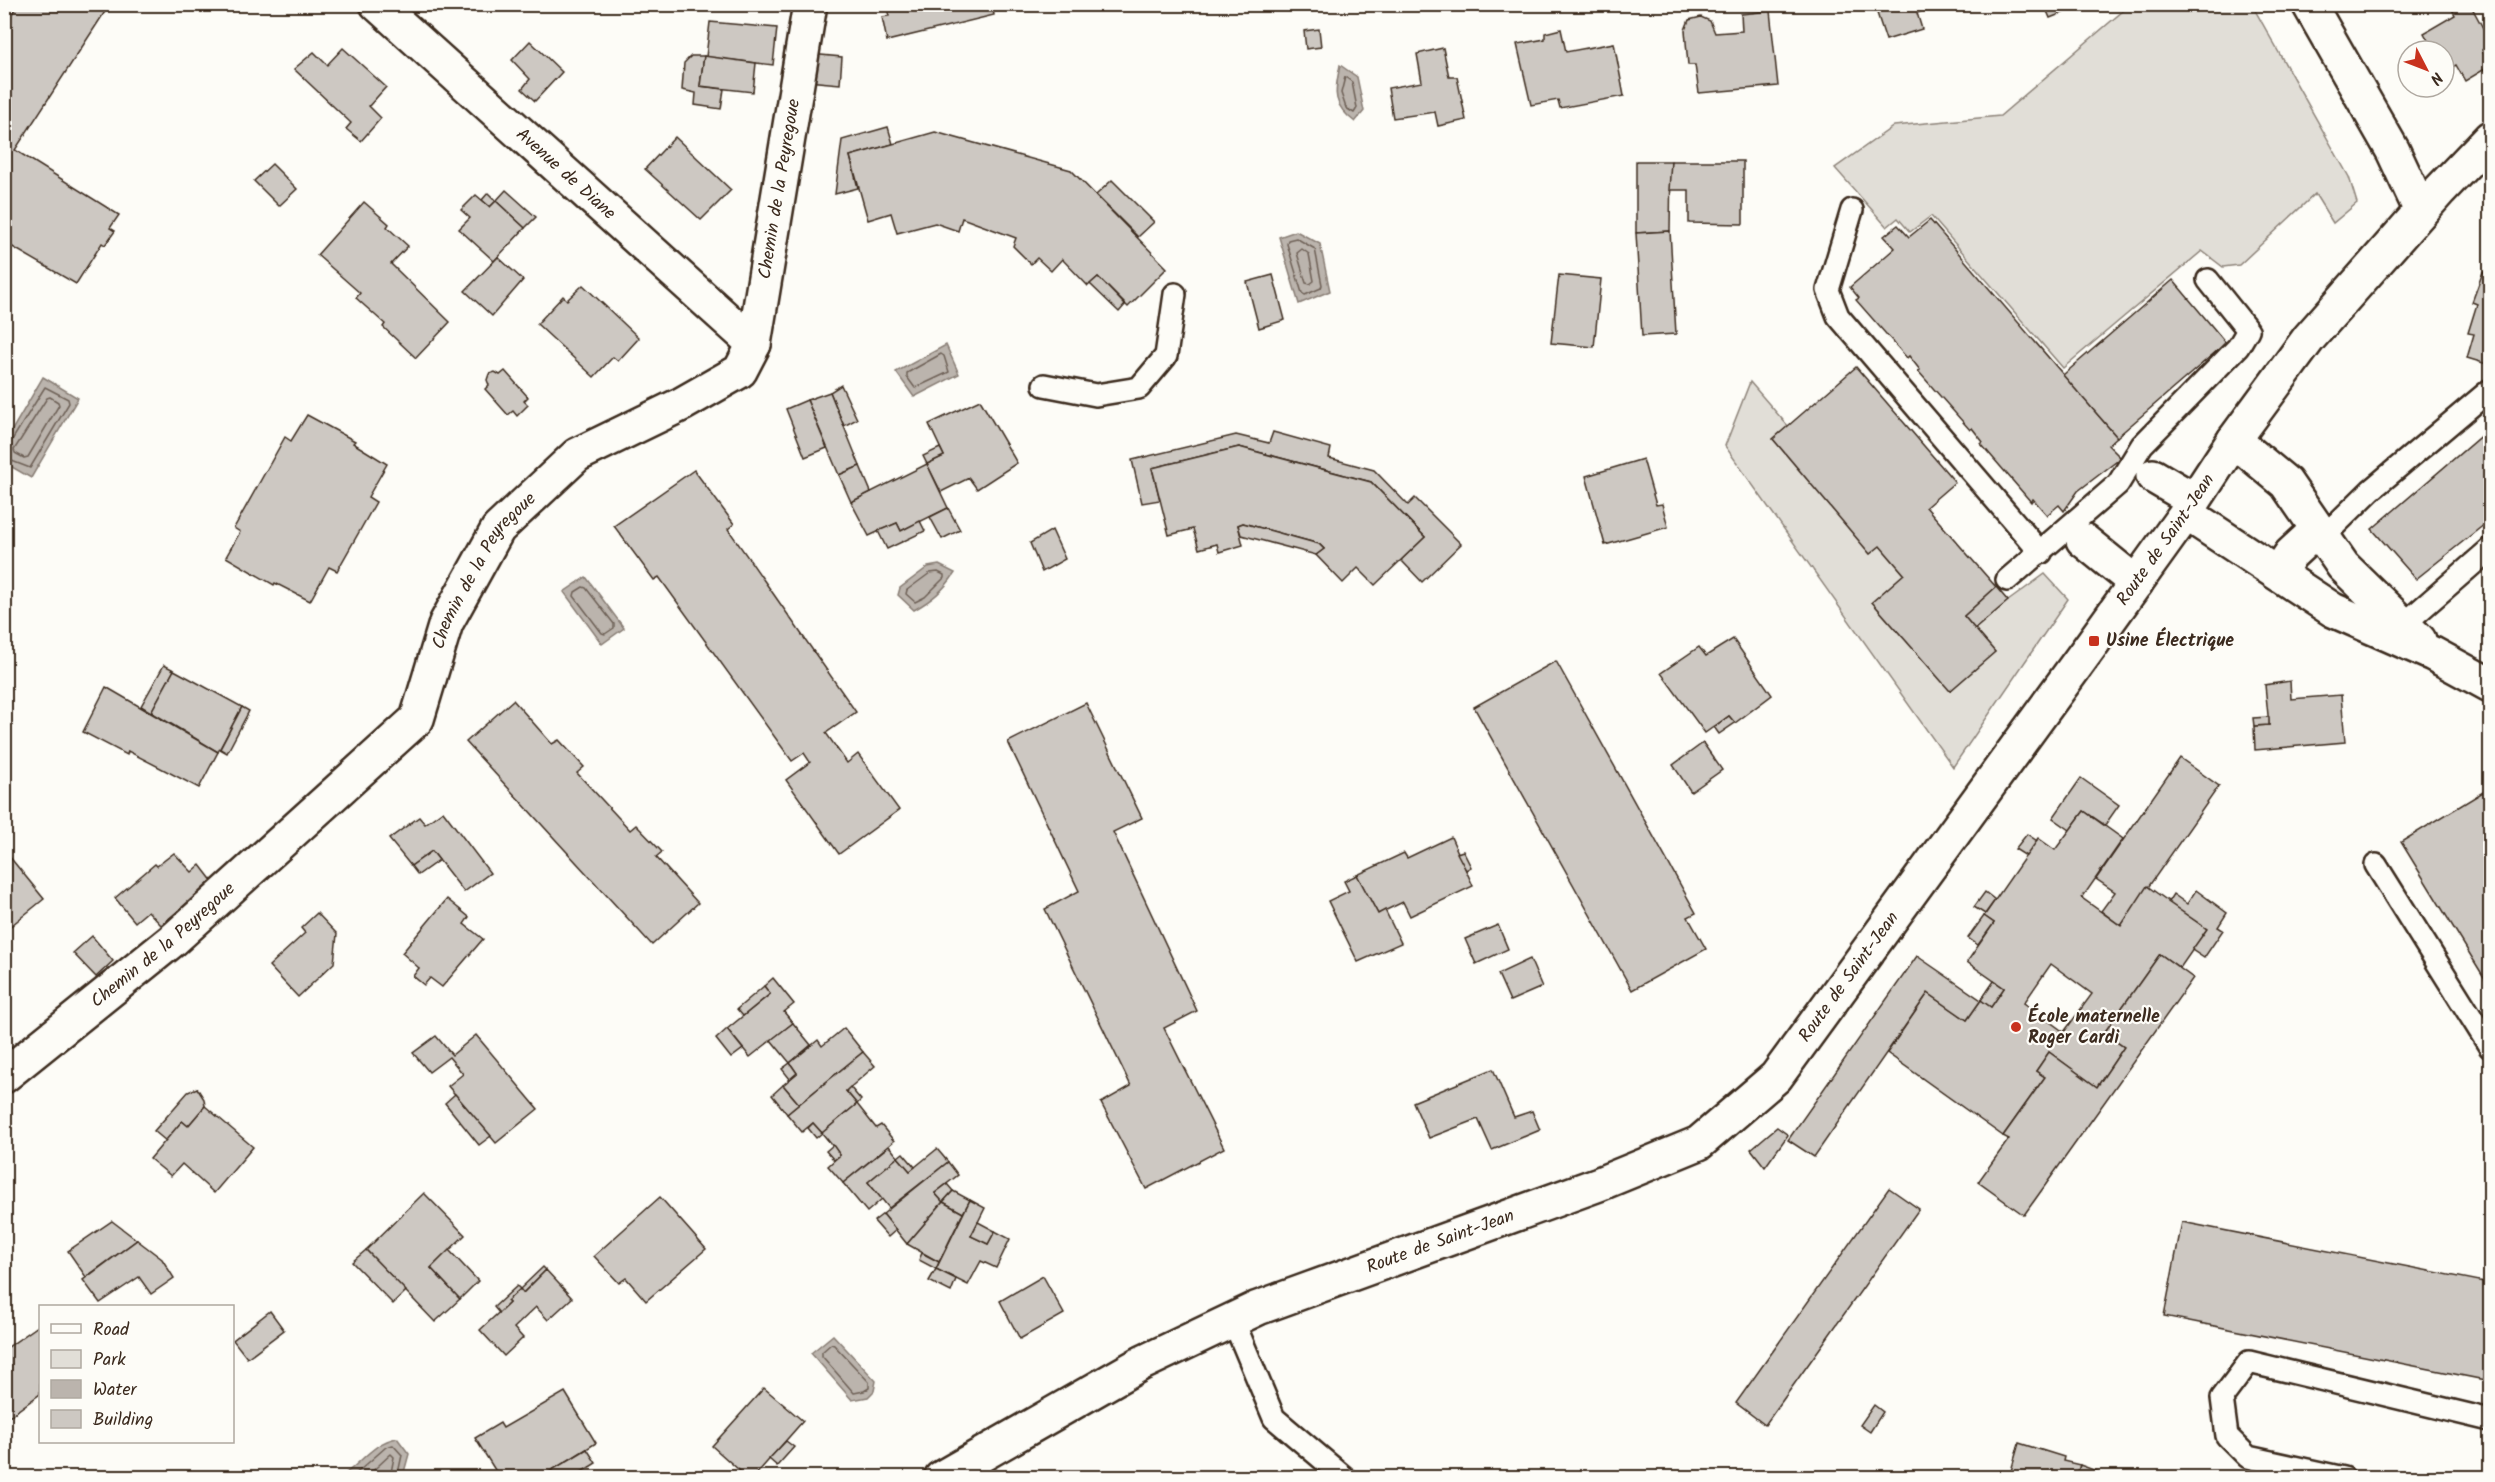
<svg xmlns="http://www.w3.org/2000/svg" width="2495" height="1482" viewBox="0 0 2495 1482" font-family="Kalam,sans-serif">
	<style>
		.green { fill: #e1ded7; stroke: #8e847a; stroke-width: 1.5 }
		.water { fill: #bbb4ad; stroke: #887d74; stroke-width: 1.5 }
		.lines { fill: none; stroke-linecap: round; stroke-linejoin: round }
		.shore { stroke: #6e6157; stroke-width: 1.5 }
		.building { fill: #cdc8c2; stroke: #3b2a1e; stroke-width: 1.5; fill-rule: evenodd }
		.service-casing { stroke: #3b2a1e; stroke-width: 26 }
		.minor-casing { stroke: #3b2a1e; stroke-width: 38 }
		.tertiary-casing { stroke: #3b2a1e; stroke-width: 38 }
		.service { stroke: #fdfcf7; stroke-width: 21 }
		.minor { stroke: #fdfcf7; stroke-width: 33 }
		.tertiary { stroke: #fdfcf7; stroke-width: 33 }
		.poi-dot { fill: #c8321e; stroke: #fdfcf7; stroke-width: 2 }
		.labels { text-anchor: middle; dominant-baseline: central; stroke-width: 4.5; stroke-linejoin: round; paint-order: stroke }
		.street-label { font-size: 18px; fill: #3b2a1e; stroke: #fdfcf7 }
		.poi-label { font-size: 18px; font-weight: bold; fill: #3b2a1e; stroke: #fdfcf7; text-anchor: start }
	</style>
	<rect width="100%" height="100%" fill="#fdfcf7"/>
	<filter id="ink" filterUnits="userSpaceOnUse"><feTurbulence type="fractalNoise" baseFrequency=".0167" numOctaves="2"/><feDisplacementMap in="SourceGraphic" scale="12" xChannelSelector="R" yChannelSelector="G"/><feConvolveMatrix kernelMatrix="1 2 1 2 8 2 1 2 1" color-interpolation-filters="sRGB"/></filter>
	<g filter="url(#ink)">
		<g class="green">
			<path d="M2130,5H2252L2349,177L2357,203L2333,223L2315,194L2239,265L2223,267L2202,251L2063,368L1931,216L1910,232L1898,218L1887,227L1835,168L1894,126L2000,116Z"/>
			<path d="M1750,382L1788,426L1773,439L1870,554L1880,546L1904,574L1872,602L1950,691L1995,652L1975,629L2008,601L2045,574L2068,599L1953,767L1725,446Z"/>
		</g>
		<g class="water">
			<path d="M1340,65L1357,77L1364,111L1355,122C1331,104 1335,92 1340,65Z"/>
			<path d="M1296,231L1320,244L1330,291L1299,304L1279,237Z"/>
			<path d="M946,345L959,374L914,397L896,372Z"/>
			<path d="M43,377L78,398L31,478L5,463V442Z"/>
			<path d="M939,565L955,573C944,590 932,600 914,610L898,595L900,588L928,567Z"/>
			<path d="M586,577L624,628L602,644L564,592Z"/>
			<path d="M833,1335L876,1381L874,1391L868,1397L852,1400L811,1353Z"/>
			<path d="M397,1438L409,1454L403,1476H342C361,1463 374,1442 397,1438Z"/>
		</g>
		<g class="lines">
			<g class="shore">
				<path d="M1345,77L1352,82L1357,108L1354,113L1346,108L1341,93Z"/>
				<path d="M1296,238L1315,249L1322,285L1321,288L1305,295L1302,293L1287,244L1288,240Z"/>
				<path d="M1302,249L1309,254L1314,281L1310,284L1306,283L1297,253Z"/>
				<path d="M941,354L944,356L949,372L915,388L907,377V373Z"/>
				<path d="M50,397L58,402L59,405L28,457L24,458L15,453L14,450L47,398Z"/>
				<path d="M4,444L12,440L45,387L68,399L69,403L30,468L4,458"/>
				<path d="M938,572L944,575V578L925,597L915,602L906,594L907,590L930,573Z"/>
				<path d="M583,587L586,588L614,624V628L605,634L602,633L574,596L575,592Z"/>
				<path d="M831,1344L834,1345L869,1382V1388L864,1391L854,1393L822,1356V1352Z"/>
				<path d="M351,1478L386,1447L393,1445L402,1455L397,1478"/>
				<path d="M365,1478L391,1454L394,1457L390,1478"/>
			</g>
		</g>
		<g class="building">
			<path d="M18,4H110L15,150L119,215L110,228L115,231L105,245L102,243L76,284L4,242V26Z"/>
			<path d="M886,4H992L994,15L887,41L882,17L889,16Z"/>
			<path d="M1874,4H1939V5L1917,13L1922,29L1886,40Z"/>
			<path d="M2044,4H2085L2050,18Z"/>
			<path d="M2449,4H2470L2490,41V45L2482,50L2490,66L2465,81L2456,65L2445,71L2444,51H2434L2424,33L2455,15Z"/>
			<path d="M1770,11L1778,86L1699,93L1695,65H1688L1685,30L1689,20L1701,17L1710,21L1715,33L1742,31L1741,14Z"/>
			<path d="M710,22L777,28L773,65L706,57Z"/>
			<path d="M1319,29L1321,47L1306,49L1304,31Z"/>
			<path d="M1561,29L1566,52L1614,43L1624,96L1560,108L1558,100L1531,105L1517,44L1545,39V33Z"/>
			<path d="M530,41L562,72L535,101L522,89L530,79L512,60Z"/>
			<path d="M343,48L386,87L369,106L381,118L361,141L346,129L351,123L294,69L314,52L327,65Z"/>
			<path d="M1443,48L1449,77H1457L1466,120L1438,126L1435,112L1393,118L1388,88L1422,82L1417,54Z"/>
			<path d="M810,54L842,57L840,84L807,81Z"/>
			<path d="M691,56H704L700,86L724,89L721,109L695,105L696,93L682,90L684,63Z"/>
			<path d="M704,56L756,63L753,92L700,86Z"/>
			<path d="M888,127L893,144L850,156L858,188L835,194L842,140Z"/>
			<path d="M935,132L1071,170L1167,268L1128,307L1098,277L1088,286L1062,259L1051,271L1037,258L1031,264L1013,246L1016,238L962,218L958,231L935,223L897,233L891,213L868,220L850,156Z"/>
			<path d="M675,137L731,190L701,220L645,169Z"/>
			<path d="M1636,161H1671L1670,231L1636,233Z"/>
			<path d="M1671,161H1743V224L1689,223V190H1669Z"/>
			<path d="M272,164L297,189L279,206L254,181Z"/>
			<path d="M1112,180L1154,222L1138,237L1096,195Z"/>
			<path d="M506,190L536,217L525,228L496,201Z"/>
			<path d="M488,193L496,201L490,207L482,200Z"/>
			<path d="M476,195L490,207L496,201L525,228L494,261L459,229L470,218L461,210Z"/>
			<path d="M364,202L389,224L387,227L408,246L391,264L450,322L416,358L383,327L385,324L356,298L360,293L317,255Z"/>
			<path d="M1930,220L2117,437L2108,445L2121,458L2078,491L2064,511L2059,505L2047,515L2033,499L2031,502L1981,444L1983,442L1972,428L1970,430L1918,371L1920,370L1909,356L1907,358L1856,300L1859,298L1850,287L1895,248L1884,236L1898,225L1909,237Z"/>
			<path d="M1670,231L1676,334L1642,336L1636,233Z"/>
			<path d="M498,257L523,280L492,316L465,291Z"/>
			<path d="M2483,272L2490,274V365L2467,358L2474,334L2468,333L2477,304L2472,302Z"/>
			<path d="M1273,275L1285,320L1259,328L1247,282Z"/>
			<path d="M1559,275L1601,279L1594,347L1551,343Z"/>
			<path d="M1098,277L1125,305L1119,312L1090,284Z"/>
			<path d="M2173,280L2226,343L2117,437L2063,375Z"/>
			<path d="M583,285L639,338L618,361L613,357L594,377L537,324L563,296L567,300Z"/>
			<path d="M1856,367L1955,482L1926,507L1996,587L1964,616L1995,652L1950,691L1872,602L1904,574L1880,546L1870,554L1773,439Z"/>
			<path d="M505,371L528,397L524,401L528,405L517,416L513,411L508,415L485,389L489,385L487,380L489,374L495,372L500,375Z"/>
			<path d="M841,385L857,419L844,426L830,392Z"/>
			<path d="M830,392L860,466L839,475L807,400Z"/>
			<path d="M807,400L827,448L805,457L786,409Z"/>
			<path d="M980,400L1017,463L977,489L969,478L941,492L927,464L944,456L929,424Z"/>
			<path d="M307,415L355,441L353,443L387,464L368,497L376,502L337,571L329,567L310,601L275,583L274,585L226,557L240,532L234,528L285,437L291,441Z"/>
			<path d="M2490,428V520L2416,579L2372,529Z"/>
			<path d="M1273,432L1331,448L1329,458L1374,470L1408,505L1415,498L1461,544L1422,582L1401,560L1425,537L1371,482L1239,447L1152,468L1160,500L1142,503L1132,460L1236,435L1269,443Z"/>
			<path d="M1239,447L1371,482L1425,537L1375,585L1358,568L1343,583L1316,555L1324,549L1319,544L1243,523L1238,525L1243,545L1219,552L1217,544L1199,549L1193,529L1169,535L1152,468Z"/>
			<path d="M940,448L944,456L927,464L923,456Z"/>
			<path d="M1643,459L1656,505L1662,504L1668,527L1605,545L1586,476Z"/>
			<path d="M927,464L948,508L901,531L897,523L869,536L851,502Z"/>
			<path d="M860,466L871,492L851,502L839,475Z"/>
			<path d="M694,470L734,524L728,529L856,712L826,733L847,763L858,754L899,810L839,854L786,780L810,762L804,753L792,761L659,577L654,580L614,526Z"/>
			<path d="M948,508L960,530L942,539L930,517Z"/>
			<path d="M920,521L925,531L887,549L878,531L897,523L901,531Z"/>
			<path d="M1243,523L1319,544L1324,549L1316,555L1241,535L1238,525Z"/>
			<path d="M1052,530L1065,559L1042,572L1030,543Z"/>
			<path d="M1996,587L2008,601L1975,629L1964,616Z"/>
			<path d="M1733,639L1772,695L1735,723L1729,716L1705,733L1661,673L1699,647L1706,656Z"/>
			<path d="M1556,661L1696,913L1688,917L1706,949L1632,990L1474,707Z"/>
			<path d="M164,665L174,670L151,712L141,706Z"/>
			<path d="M174,670L242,707L218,752L151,712Z"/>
			<path d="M2290,681L2291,699L2341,695L2345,742L2255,750L2254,726L2269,725L2265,685Z"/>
			<path d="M106,687L218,752L199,788L128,751L127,755L83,732Z"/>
			<path d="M513,700L552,744L559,740L584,767L577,773L630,830L636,825L662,852L656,857L698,903L652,945L466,742Z"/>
			<path d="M1086,703L1142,818L1113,832L1197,1011L1164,1028L1224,1148L1146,1189L1101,1103L1131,1086L1045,909L1079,891L1008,742Z"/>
			<path d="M242,707L249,711L227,753L220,749Z"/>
			<path d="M1729,716L1735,723L1719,734L1714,727Z"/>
			<path d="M2269,717V725L2254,726L2253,718Z"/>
			<path d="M1703,743L1722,770L1691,792L1673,765Z"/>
			<path d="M2180,758L2219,786L2121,926L2101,911L2115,892L2096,879Z"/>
			<path d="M2081,778L2119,805L2105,825L2084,811L2070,830L2053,818Z"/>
			<path d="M2483,792L2490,805V987L2401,842Z"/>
			<path d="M443,811L490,873L464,892L432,851L411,866L389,839L419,817L425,824Z"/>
			<path d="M2084,811L2123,839L2082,898L2121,926L2147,886L2207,929L2180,968L2160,954L2104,1033L2124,1047L2097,1087L2049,1052L2036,1071L2045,1077L2003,1136L1887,1053L1928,993L1967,1020L1981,1000L1991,1007L2004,988L1967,962L1994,923L1984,916L2038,838L2055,850ZM2051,964L2092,994L2064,1032L2024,1003Z"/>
			<path d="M2027,834L2037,841L2026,856L2015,849Z"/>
			<path d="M1451,837L1473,886L1410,916L1403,902L1378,914L1357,875L1404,853L1407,858Z"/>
			<path d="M4,850L44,899L7,929L4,926Z"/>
			<path d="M432,851L439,860L418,875L411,866Z"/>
			<path d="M1463,851L1471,867L1466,870L1457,853Z"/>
			<path d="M174,853L192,872L200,865L213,882L161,925L148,911L135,922L115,898L155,864L157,866Z"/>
			<path d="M1357,875L1378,914L1385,910L1401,943L1358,962L1328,901L1349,891L1344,881Z"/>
			<path d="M2196,890L2227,913L2218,927L2223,930L2204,958L2192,950L2207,929L2168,902L2173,894L2187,904Z"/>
			<path d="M1985,892L1995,900L1985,914L1974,907Z"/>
			<path d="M447,899L469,917L464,924L483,939L442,987L430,978L424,985L413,976L419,968L402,953Z"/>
			<path d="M317,913L337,934L334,963L298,997L269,966L305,933L301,928Z"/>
			<path d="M1984,916L1994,923L1978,945L1968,938Z"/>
			<path d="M1498,925L1508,949L1476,964L1465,939Z"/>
			<path d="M92,936L113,961L96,977L73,953Z"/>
			<path d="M2160,954L2193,978L2024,1215L1978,1182L2009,1139L2003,1136L2045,1077L2036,1071L2049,1052L2097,1087L2124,1047L2104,1033Z"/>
			<path d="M1917,956L1981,1000L1967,1020L1928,993L1814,1157L1788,1140Z"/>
			<path d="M1530,959L1542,987L1510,1001L1498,974Z"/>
			<path d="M773,978L794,1004L784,1012L793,1023L750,1057L727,1029L770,994L764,986Z"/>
			<path d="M1994,981L2004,988L1991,1007L1981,1000Z"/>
			<path d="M764,986L770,994L743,1016L737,1009Z"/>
			<path d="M793,1023L811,1045L790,1063L771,1040Z"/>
			<path d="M844,1028L863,1052L799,1104L783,1085L797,1073L790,1063L818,1040L822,1046Z"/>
			<path d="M727,1029L743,1049L731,1058L716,1039Z"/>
			<path d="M476,1035L538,1109L496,1143L448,1086L463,1074L449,1057L429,1072L413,1053L436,1036L452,1055Z"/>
			<path d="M863,1052L875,1066L846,1091L857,1104L822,1133L813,1123L802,1132L787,1114Z"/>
			<path d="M790,1063L797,1073L790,1079L782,1069Z"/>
			<path d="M1493,1069L1514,1117L1532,1111L1540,1130L1492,1150L1478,1119L1429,1138L1413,1102Z"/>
			<path d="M783,1085L799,1104L787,1114L772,1095Z"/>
			<path d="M850,1087L861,1100L857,1104L846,1091Z"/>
			<path d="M197,1088L204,1099L205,1106L188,1126L182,1121L166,1141L154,1131L188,1092Z"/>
			<path d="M455,1094L491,1136L479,1145L445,1103Z"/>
			<path d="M857,1104L876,1128L881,1125L894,1141L843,1183L828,1166L840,1155L822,1133Z"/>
			<path d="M205,1106L253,1147L214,1193L182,1164L171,1176L150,1159L182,1121L188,1126Z"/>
			<path d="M813,1123L822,1133L816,1138L808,1128Z"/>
			<path d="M1777,1127L1788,1135L1765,1167L1751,1149Z"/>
			<path d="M833,1145L840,1155L834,1160L826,1151Z"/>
			<path d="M889,1146L898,1157L868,1182L882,1199L867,1212L843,1183Z"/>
			<path d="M937,1149L948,1162L889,1208L868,1182L898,1157L910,1171Z"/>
			<path d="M903,1153L915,1167L910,1171L898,1157Z"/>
			<path d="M948,1162L958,1175L935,1193L943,1202L907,1244L883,1214Z"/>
			<path d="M947,1184L953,1191L943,1202L935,1193Z"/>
			<path d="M1889,1188L1919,1209L1765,1425L1736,1403Z"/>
			<path d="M953,1191L970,1200L963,1213L943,1202Z"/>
			<path d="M424,1193L465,1235L431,1268L460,1299L435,1322L366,1250Z"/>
			<path d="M660,1197L706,1249L646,1301L626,1278L619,1283L594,1256Z"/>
			<path d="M970,1200L985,1208L971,1236L988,1244L995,1231L1010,1239L996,1268L981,1261L968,1285L936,1269Z"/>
			<path d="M943,1202L963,1213L939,1262L907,1244Z"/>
			<path d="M883,1214L896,1230L888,1237L874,1221Z"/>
			<path d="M112,1221L137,1240L86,1277L68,1251Z"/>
			<path d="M978,1222L995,1231L988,1244L971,1236Z"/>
			<path d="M2182,1222L2490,1283V1381L2164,1316Z"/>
			<path d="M137,1240L162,1259L174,1278L151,1294L139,1277L100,1303L83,1280Z"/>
			<path d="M366,1250L406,1291L393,1304L352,1262Z"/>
			<path d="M449,1250L478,1281L460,1299L431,1268Z"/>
			<path d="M922,1253L939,1262L936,1269L919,1260Z"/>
			<path d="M543,1267L546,1270L523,1293L520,1289Z"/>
			<path d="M936,1269L956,1279L951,1292L929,1281Z"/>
			<path d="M546,1270L572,1298L548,1320L536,1307L514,1328L523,1338L504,1356L480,1330L509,1303L507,1301L520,1289L523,1293Z"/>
			<path d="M1043,1276L1064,1314L1020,1339L1000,1301Z"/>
			<path d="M517,1286L520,1289L507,1301L509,1303L499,1313L494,1307Z"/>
			<path d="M270,1311L284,1330L247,1358L233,1340Z"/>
			<path d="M38,1326L40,1329V1394L10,1416L4,1409V1350Z"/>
			<path d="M764,1388L803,1421L753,1478H748L712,1446Z"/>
			<path d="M565,1392L596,1443L540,1478H500L475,1438L500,1423L503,1428Z"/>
			<path d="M1874,1405L1883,1412L1870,1432L1860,1425Z"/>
			<path d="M786,1441L794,1447L777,1466L769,1459Z"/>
			<path d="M2019,1443L2064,1457L2063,1461L2080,1465L2076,1478H2009Z"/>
			<path d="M587,1449L596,1463L572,1478H550L547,1473Z"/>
			<path d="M2080,1465L2099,1472L2098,1478H2076Z"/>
		</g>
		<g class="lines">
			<defs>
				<g id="service">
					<path d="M1852,210L1828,290L1838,316L2041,553"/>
					<path d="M1044,385L1096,395L1139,388L1166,356L1175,294"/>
					<path d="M2323,537L2371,490L2490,390"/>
					<path d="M2007,580L2118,484L2142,445L2238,347L2248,330L2208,280"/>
					<path d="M2403,625L2490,549"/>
					<path d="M2376,865L2490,1047"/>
					<path d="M1233,1320L1274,1418L1345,1478"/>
					<path d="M2344,1478L2248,1457L2227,1436L2222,1398L2249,1362L2490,1420"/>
				</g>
				<g id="minor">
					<path id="s1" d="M377,4L754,344"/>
					<path d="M2234,440L2286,483L2343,566L2419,640"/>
					<path d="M2153,476L2194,500"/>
					<path d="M2186,513L2333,610L2433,654L2490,685"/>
					<path d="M2083,540L2136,583"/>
					<path d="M2278,573L2291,554L2318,529"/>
					<path id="s2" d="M4,1076L173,940L417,719L446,623L498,529L577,455L682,404L740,371L754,344L810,4"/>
				</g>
				<g id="tertiary">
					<path d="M2309,4L2393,151L2421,211"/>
					<path id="s3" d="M941,1478L1142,1363L1258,1308L1599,1184L1699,1143L1776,1077L2094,641L2186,513L2234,440L2309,338L2440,190L2490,138"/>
				</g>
			</defs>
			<use href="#service" class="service-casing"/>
			<use href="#minor" class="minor-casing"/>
			<use href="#tertiary" class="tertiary-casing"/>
			<use href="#service" class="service"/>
			<use href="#minor" class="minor"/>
			<use href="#tertiary" class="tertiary"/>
		</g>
	</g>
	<g class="poi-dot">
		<rect x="2088" y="635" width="12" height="12" rx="3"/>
		<circle cx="2016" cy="1027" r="6"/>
	</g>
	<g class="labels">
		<g class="street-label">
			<text stroke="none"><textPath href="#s1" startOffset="254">Avenue de Diane</textPath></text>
			<text stroke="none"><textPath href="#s2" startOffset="1233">Chemin de la Peyregoue</textPath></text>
			<text stroke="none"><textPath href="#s3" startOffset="1596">Route de Saint-Jean</textPath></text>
			<text stroke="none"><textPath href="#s2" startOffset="711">Chemin de la Peyregoue</textPath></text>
			<text stroke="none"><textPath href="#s2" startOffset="206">Chemin de la Peyregoue</textPath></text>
			<text stroke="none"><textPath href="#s3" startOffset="1056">Route de Saint-Jean</textPath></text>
			<text stroke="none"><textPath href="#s3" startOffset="554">Route de Saint-Jean</textPath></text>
		</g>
		<g class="poi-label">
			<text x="2106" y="641">Usine Électrique</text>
			<text x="2028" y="1017">École maternelle<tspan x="2028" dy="21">Roger Cardi</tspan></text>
		</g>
	</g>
	<rect width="2495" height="1482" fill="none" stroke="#fdfcf7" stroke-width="24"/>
	<rect x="12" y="12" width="2471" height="1458" fill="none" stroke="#3b2a1e" stroke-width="2" filter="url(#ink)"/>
	<rect x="39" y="1305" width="195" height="138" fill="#fdfcf7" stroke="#afa8a0" stroke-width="1.5"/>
	<rect x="51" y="1324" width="30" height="9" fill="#fdfcf7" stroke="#afa8a0" stroke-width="1.5"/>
	<text x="93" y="1335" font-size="18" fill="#3b2a1e">Road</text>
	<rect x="51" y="1350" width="30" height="18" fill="#e1ded7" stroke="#afa8a0" stroke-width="1.5"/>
	<text x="93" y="1365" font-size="18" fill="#3b2a1e">Park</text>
	<rect x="51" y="1380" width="30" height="18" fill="#bbb4ad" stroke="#afa8a0" stroke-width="1.5"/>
	<text x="93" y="1395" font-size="18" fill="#3b2a1e">Water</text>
	<rect x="51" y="1410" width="30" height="18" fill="#cdc8c2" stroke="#afa8a0" stroke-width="1.5"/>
	<text x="93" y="1425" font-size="18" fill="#3b2a1e">Building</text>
	<g transform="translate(2426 69) rotate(132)"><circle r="28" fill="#fdfcf7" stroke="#afa8a0" stroke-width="1.5"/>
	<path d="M0-4.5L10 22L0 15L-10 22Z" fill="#c8321e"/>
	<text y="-9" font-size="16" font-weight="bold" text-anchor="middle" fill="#3b2a1e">N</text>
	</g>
</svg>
